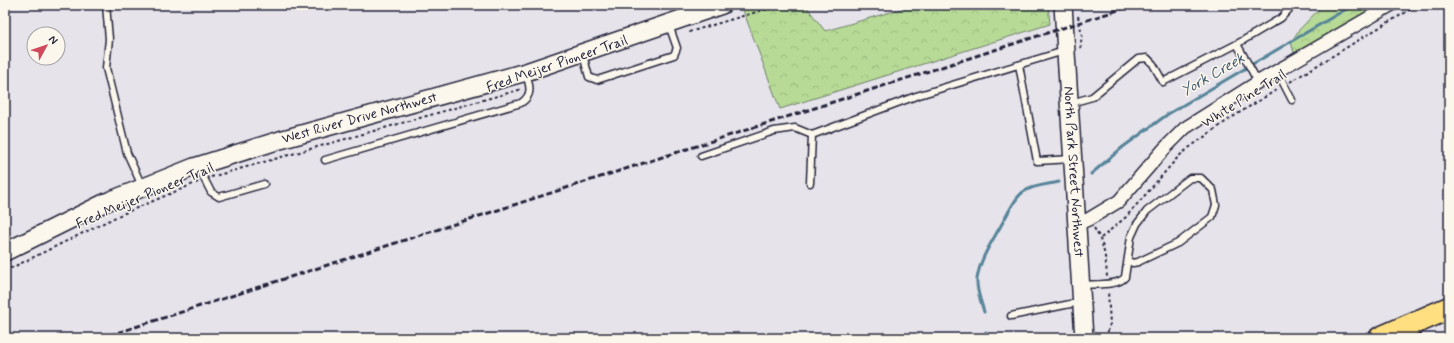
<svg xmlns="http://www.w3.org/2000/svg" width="1454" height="343" viewBox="0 0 1454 343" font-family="Mynerve,sans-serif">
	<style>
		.forest { fill: url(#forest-crowns); stroke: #6c7e68 }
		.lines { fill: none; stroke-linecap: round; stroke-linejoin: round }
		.stream { stroke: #568499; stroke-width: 3 }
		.service-casing { stroke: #22223b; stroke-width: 9 }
		.minor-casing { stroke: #22223b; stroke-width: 15 }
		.secondary-casing { stroke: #22223b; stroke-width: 20 }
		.motorway-casing { stroke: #22223b; stroke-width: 25 }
		.path { stroke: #22223b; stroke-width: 2; stroke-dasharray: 3 3; stroke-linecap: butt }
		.service { stroke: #fbf7ec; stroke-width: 6 }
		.minor { stroke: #fbf7ec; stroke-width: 12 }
		.secondary { stroke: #fbf7ec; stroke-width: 17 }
		.motorway { stroke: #ffdf80; stroke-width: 22 }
		.rail { stroke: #22223b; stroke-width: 3; stroke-dasharray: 6 3; stroke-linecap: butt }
		.labels { text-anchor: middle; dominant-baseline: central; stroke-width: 3; stroke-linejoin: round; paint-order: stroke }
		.street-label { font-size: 14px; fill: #22223b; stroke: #fbf7ec }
		.water-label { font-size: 15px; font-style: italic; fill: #405b72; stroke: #fbf7ec }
	</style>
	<defs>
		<pattern id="forest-crowns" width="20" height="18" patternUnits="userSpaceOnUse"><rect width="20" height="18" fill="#b7db96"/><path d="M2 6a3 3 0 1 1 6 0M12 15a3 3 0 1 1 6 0" fill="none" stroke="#9dbc82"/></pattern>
	</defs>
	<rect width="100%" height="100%" fill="#e6e3ea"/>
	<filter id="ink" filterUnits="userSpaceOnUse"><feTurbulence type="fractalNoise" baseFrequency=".025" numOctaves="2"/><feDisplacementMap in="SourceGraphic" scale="8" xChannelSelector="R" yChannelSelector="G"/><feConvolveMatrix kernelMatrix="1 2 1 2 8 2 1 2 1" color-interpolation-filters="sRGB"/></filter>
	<g filter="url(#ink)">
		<g class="forest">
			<path d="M758,5H805L825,31L915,5H1048L1050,24L780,109L743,10Z"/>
			<path d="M1323,5H1391L1296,60L1291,42L1299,30Z"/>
		</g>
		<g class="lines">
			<g class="stream">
				<path d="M1091,174L1123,147L1168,114L1353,5"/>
				<path d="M984,312C981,301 976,290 977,279C980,257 994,239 1004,220C1010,210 1014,199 1023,192C1034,185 1046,185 1059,182"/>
				<path d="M985,338L986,332"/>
			</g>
			<defs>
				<g id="service">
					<path d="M106,5L109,39L106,68L127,153L142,186"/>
					<path d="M1237,44L1258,82"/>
					<path d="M583,55L589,77L597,80L674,55L677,48L669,25"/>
					<path d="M1019,65L1037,161L1072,159"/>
					<path d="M1277,71L1292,100"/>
					<path d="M1071,103L1092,97L1138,59L1147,58L1153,64L1163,82L1237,44L1264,28L1281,18L1293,5"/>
					<path d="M701,156L774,131L795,128L812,135"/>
					<path d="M325,160L521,103C533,95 530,86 526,74"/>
					<path d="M198,167L211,192L219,197L264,184"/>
					<path d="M810,183L812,135L916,96L1064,51"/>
					<path d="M1083,285C1094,284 1119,286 1125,277L1131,237L1137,224L1147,211L1190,178H1201L1213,190L1216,205L1212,217L1178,243L1138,262L1133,263L1128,261"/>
					<path d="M1011,316L1080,302"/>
				</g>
				<path id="minor" d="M1076,225L1089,219L1119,201L1165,148L1185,128L1258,82L1391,5"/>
				<g id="secondary">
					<path id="s1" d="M1063,5L1084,338"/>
					<path id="s2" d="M5,252L104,203L194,167L280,140L526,72L722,5"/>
				</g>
				<path id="motorway" d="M1380,338L1449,308"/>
			</defs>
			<use href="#service" class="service-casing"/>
			<use href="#minor" class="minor-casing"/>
			<use href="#secondary" class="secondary-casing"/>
			<use href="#motorway" class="motorway-casing"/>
			<g class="path">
				<path d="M1078,16L1082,35L1080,51"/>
				<path d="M689,32L780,5"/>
				<path d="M1290,82L1385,24L1419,5"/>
				<path d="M211,177L522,89"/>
				<path d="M1094,228C1104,243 1106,259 1107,277"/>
				<path d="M1101,238L1126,217L1179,156L1190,147L1231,118L1278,89"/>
				<path d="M5,271L120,215L198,182"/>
				<path d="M1106,338L1110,324L1108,291"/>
			</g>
			<use href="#service" class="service"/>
			<use href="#minor" class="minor"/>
			<use href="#secondary" class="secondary"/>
			<use href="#motorway" class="motorway"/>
			<path class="rail" d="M101,338L1134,5"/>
		</g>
	</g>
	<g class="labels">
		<g class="street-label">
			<text transform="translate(557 64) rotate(-19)">Fred Meijer Pioneer Trail</text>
			<text transform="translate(1244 99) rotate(-32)">White Pine Trail</text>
			<text stroke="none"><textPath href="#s2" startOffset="380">West River Drive Northwest</textPath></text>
			<text stroke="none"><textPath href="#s1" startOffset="167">North Park Street Northwest</textPath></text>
			<text transform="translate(145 196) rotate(-23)">Fred Meijer Pioneer Trail</text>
		</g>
		<g class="water-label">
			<text transform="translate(1213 75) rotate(-30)">York Creek</text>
		</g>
	</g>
	<rect width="1454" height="343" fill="none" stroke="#fbf7ec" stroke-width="20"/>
	<rect x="10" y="10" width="1434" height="323" fill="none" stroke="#22223b" stroke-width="1.5" filter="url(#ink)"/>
	<g transform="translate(46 46) rotate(50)"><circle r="19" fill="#fbf7ec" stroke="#a4a2a5"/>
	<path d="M0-3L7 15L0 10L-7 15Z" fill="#d1495b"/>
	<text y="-6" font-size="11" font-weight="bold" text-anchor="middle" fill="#22223b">N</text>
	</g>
</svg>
